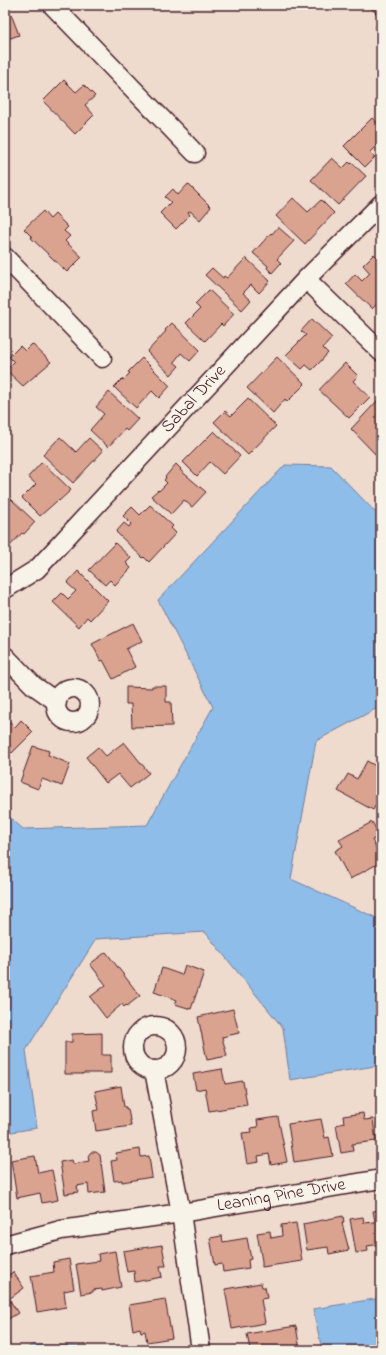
<svg xmlns="http://www.w3.org/2000/svg" width="386" height="1355" viewBox="0 0 386 1355" font-family="'Indie Flower',sans-serif">
	<style>
		.water { fill: #8ebde9; stroke: #737e9d }
		.building { fill: #daa390; stroke: #4a1f2b }
		.lines { fill: none; stroke-linecap: round; stroke-linejoin: round }
		.minor-casing { stroke: #4a1f2b; stroke-width: 21 }
		.minor { stroke: #f7f3e8; stroke-width: 18 }
		.labels { text-anchor: middle; dominant-baseline: central; stroke-width: 3; stroke-linejoin: round; paint-order: stroke }
		.street-label { font-size: 18px; fill: #4a1f2b; stroke: #f7f3e8 }
	</style>
	<rect width="100%" height="100%" fill="#eedbce"/>
	<filter id="ink" filterUnits="userSpaceOnUse"><feTurbulence type="fractalNoise" baseFrequency=".025" numOctaves="2"/><feDisplacementMap in="SourceGraphic" scale="8" xChannelSelector="R" yChannelSelector="G"/><feConvolveMatrix kernelMatrix="1 2 1 2 8 2 1 2 1" color-interpolation-filters="sRGB"/></filter>
	<g filter="url(#ink)">
		<g class="water">
			<path d="M285,465L331,466L379,516L381,706L316,741L291,879L381,920V1065L290,1080L283,1028L205,932L96,939L26,1050L37,1128L5,1133V813L23,829L147,825L213,707L158,600Z"/>
			<path d="M381,1298V1350H322L313,1309Z"/>
			<path d="M31,1345L77,1346L78,1350H26Z"/>
		</g>
		<g class="building">
			<path d="M370,5H381V18L369,6Z"/>
			<path d="M11,14L19,35L5,40V16Z"/>
			<path d="M381,21V33L375,27Z"/>
			<path d="M64,80L76,92L84,85L95,96L85,105L94,115L75,134L43,101Z"/>
			<path d="M372,118L381,126V147L378,144L370,152L375,157L365,167L344,146Z"/>
			<path d="M332,158L343,168L349,162L351,164L352,163L366,176L338,205L311,180Z"/>
			<path d="M188,184L211,207L200,220L190,211L188,212L190,215L176,229L160,213L171,202L165,197L173,189L178,195Z"/>
			<path d="M293,198L308,212L321,200L334,213L305,244L276,216Z"/>
			<path d="M43,211L50,219L55,214L68,227L64,231L70,236L65,241L82,257L67,272L31,238L32,237L24,229Z"/>
			<path d="M278,227L294,241L277,259L281,263L272,273L267,268L268,266L253,253L271,233L272,234Z"/>
			<path d="M374,254L381,261V294L379,297L381,300L372,309L346,284L355,274L362,281L370,273L363,265Z"/>
			<path d="M246,258L270,281L259,293L251,285L243,293L251,300L242,310L205,275L212,268L223,278L224,276L227,278Z"/>
			<path d="M209,290L234,314L223,326L221,324L205,341L186,323L200,309L195,304Z"/>
			<path d="M312,319L332,338L323,348L328,353L320,362L312,370L306,365L302,369L286,355L306,335L301,331Z"/>
			<path d="M172,323L200,350L190,361L181,353L174,362L179,366L171,375L147,352L166,331L165,330Z"/>
			<path d="M32,344L51,362L23,386L6,370L14,362L9,357L20,346L25,351Z"/>
			<path d="M277,357L305,384L287,402L285,399L273,413L247,388Z"/>
			<path d="M142,358L170,386L159,398L152,391L136,408L114,387L122,379L123,380L130,373L128,372Z"/>
			<path d="M345,363L358,376L353,381L370,397L349,418L319,390Z"/>
			<path d="M109,392L138,419L127,431L125,429L108,447L90,430L104,414L96,407Z"/>
			<path d="M248,399L276,426L248,455L214,422L225,411L231,416Z"/>
			<path d="M378,400L381,403V456L379,458L351,429Z"/>
			<path d="M214,431L240,456L223,474L210,462L197,476L183,462Z"/>
			<path d="M60,437L76,452L89,438L103,451L73,483L43,455Z"/>
			<path d="M42,462L71,490L59,501L58,500L40,516L22,498L36,484L28,477Z"/>
			<path d="M176,464L181,469L180,470L206,492L192,507L184,500L171,514L151,496L158,490L159,491L167,483L164,480L166,478L165,477Z"/>
			<path d="M10,498L35,522L24,534L22,533L7,549L5,547V504Z"/>
			<path d="M150,505L173,526L171,528L176,533L149,562L144,557L143,558L116,532L124,523L129,527L131,524L123,516L132,507L140,515Z"/>
			<path d="M115,543L131,558L126,563L131,568L115,585L110,580L105,585L89,570Z"/>
			<path d="M78,571L108,601L90,620L87,617L79,627L53,602L62,593L68,599L76,591L67,583Z"/>
			<path d="M133,623L142,641L126,649L135,667L113,679L103,660L101,661L92,644Z"/>
			<path d="M152,686H166V702H171L172,726L132,727L131,704H126V687L152,688Z"/>
			<path d="M5,717L15,727L21,720L33,732L12,753L5,746Z"/>
			<path d="M124,742L149,773L130,788L118,774L106,783L86,757L98,747L106,756Z"/>
			<path d="M33,746L49,751L48,755L70,764L62,786L42,779L38,789L20,782Z"/>
			<path d="M367,761L381,769V785L378,791L381,792V796L373,810L338,791L348,774L357,779Z"/>
			<path d="M372,822L380,836L372,840L381,857V862L350,879L335,851L343,846L339,840Z"/>
			<path d="M106,952L140,996L127,1006L126,1005L124,1007L122,1004L106,1018L90,997L106,985L90,964Z"/>
			<path d="M185,965L204,972L191,1009L175,1004L177,1000L154,992L162,968L182,975Z"/>
			<path d="M233,1009L239,1033L222,1037L227,1056L207,1060L198,1017Z"/>
			<path d="M102,1033V1055H111V1073H83V1074H65V1042H72V1034Z"/>
			<path d="M222,1069L225,1084L243,1081L247,1105L209,1111L205,1088L196,1090L193,1074Z"/>
			<path d="M121,1086L124,1107H126V1109H128L131,1126L96,1131L93,1111L99,1110L95,1091Z"/>
			<path d="M363,1113L364,1120L373,1119L376,1141L352,1144L353,1151L341,1153L336,1125L344,1123L343,1116Z"/>
			<path d="M278,1117L287,1162L271,1165L269,1154L258,1156L259,1162L247,1164L242,1133L252,1132L251,1128L258,1127L257,1120Z"/>
			<path d="M321,1119L325,1138L329,1137L333,1156L294,1162L288,1124Z"/>
			<path d="M140,1149L141,1157L149,1156L152,1177L122,1182V1180L114,1181L111,1161L117,1160L116,1153Z"/>
			<path d="M91,1152H96L100,1155L105,1192L89,1194L88,1184L77,1186L78,1192L65,1194L60,1162L72,1160L73,1164L89,1161L88,1156Z"/>
			<path d="M35,1156L38,1173L52,1170L58,1200L42,1203L40,1193L17,1198L11,1160Z"/>
			<path d="M381,1210V1244L367,1246L368,1251L356,1253L350,1219L363,1217L364,1223L375,1222L373,1211Z"/>
			<path d="M343,1216L344,1223H342L349,1250L329,1254L328,1247L307,1250L303,1224Z"/>
			<path d="M296,1223L302,1261L262,1267V1261L257,1233L270,1231L271,1238L282,1236L281,1225Z"/>
			<path d="M222,1236L223,1242L247,1238L251,1259L248,1260L249,1268L223,1272L222,1264L215,1265L210,1238Z"/>
			<path d="M162,1245L166,1266H160L162,1277L135,1282L134,1271L127,1272L123,1251Z"/>
			<path d="M115,1251L121,1287L102,1291V1289L93,1290V1292L81,1294L76,1264L99,1261L98,1254Z"/>
			<path d="M69,1259L74,1289L64,1291L66,1307L37,1312L31,1276L54,1272L53,1262Z"/>
			<path d="M13,1272L24,1288L9,1299L18,1313L5,1321V1277Z"/>
			<path d="M261,1283L262,1287H265L267,1298L261,1299L265,1323L232,1329L225,1289Z"/>
			<path d="M165,1299L172,1338L147,1342L145,1331L141,1332L140,1328L133,1330L129,1305Z"/>
			<path d="M296,1326L300,1350H250L247,1334Z"/>
			<path d="M161,1347L162,1350H141Z"/>
		</g>
		<g class="lines">
			<defs>
				<g id="minor">
					<path d="M52,5L195,153"/>
					<path d="M5,257L102,358"/>
					<path d="M306,279L381,352"/>
					<path id="s1" d="M5,589L37,569L306,279L381,204"/>
					<path d="M5,656L33,685L57,702"/>
					<circle cx="73" cy="705" r="17"/>
					<circle cx="155" cy="1048" r="22"/>
					<path d="M154,1070L181,1213L201,1350"/>
					<path id="s2" d="M5,1245L61,1230L181,1213L381,1179"/>
				</g>
			</defs>
			<use href="#minor" class="minor-casing"/>
			<use href="#minor" class="minor"/>
		</g>
	</g>
	<g class="labels">
		<g class="street-label">
			<text stroke="none"><textPath href="#s1" startOffset="269">Sabal Drive</textPath></text>
			<text stroke="none"><textPath href="#s2" startOffset="281">Leaning Pine Drive</textPath></text>
		</g>
	</g>
	<rect width="386" height="1355" fill="none" stroke="#f7f3e8" stroke-width="20"/>
	<rect x="10" y="10" width="366" height="1335" fill="none" stroke="#4a1f2b" stroke-width="1.5" filter="url(#ink)"/>
</svg>
